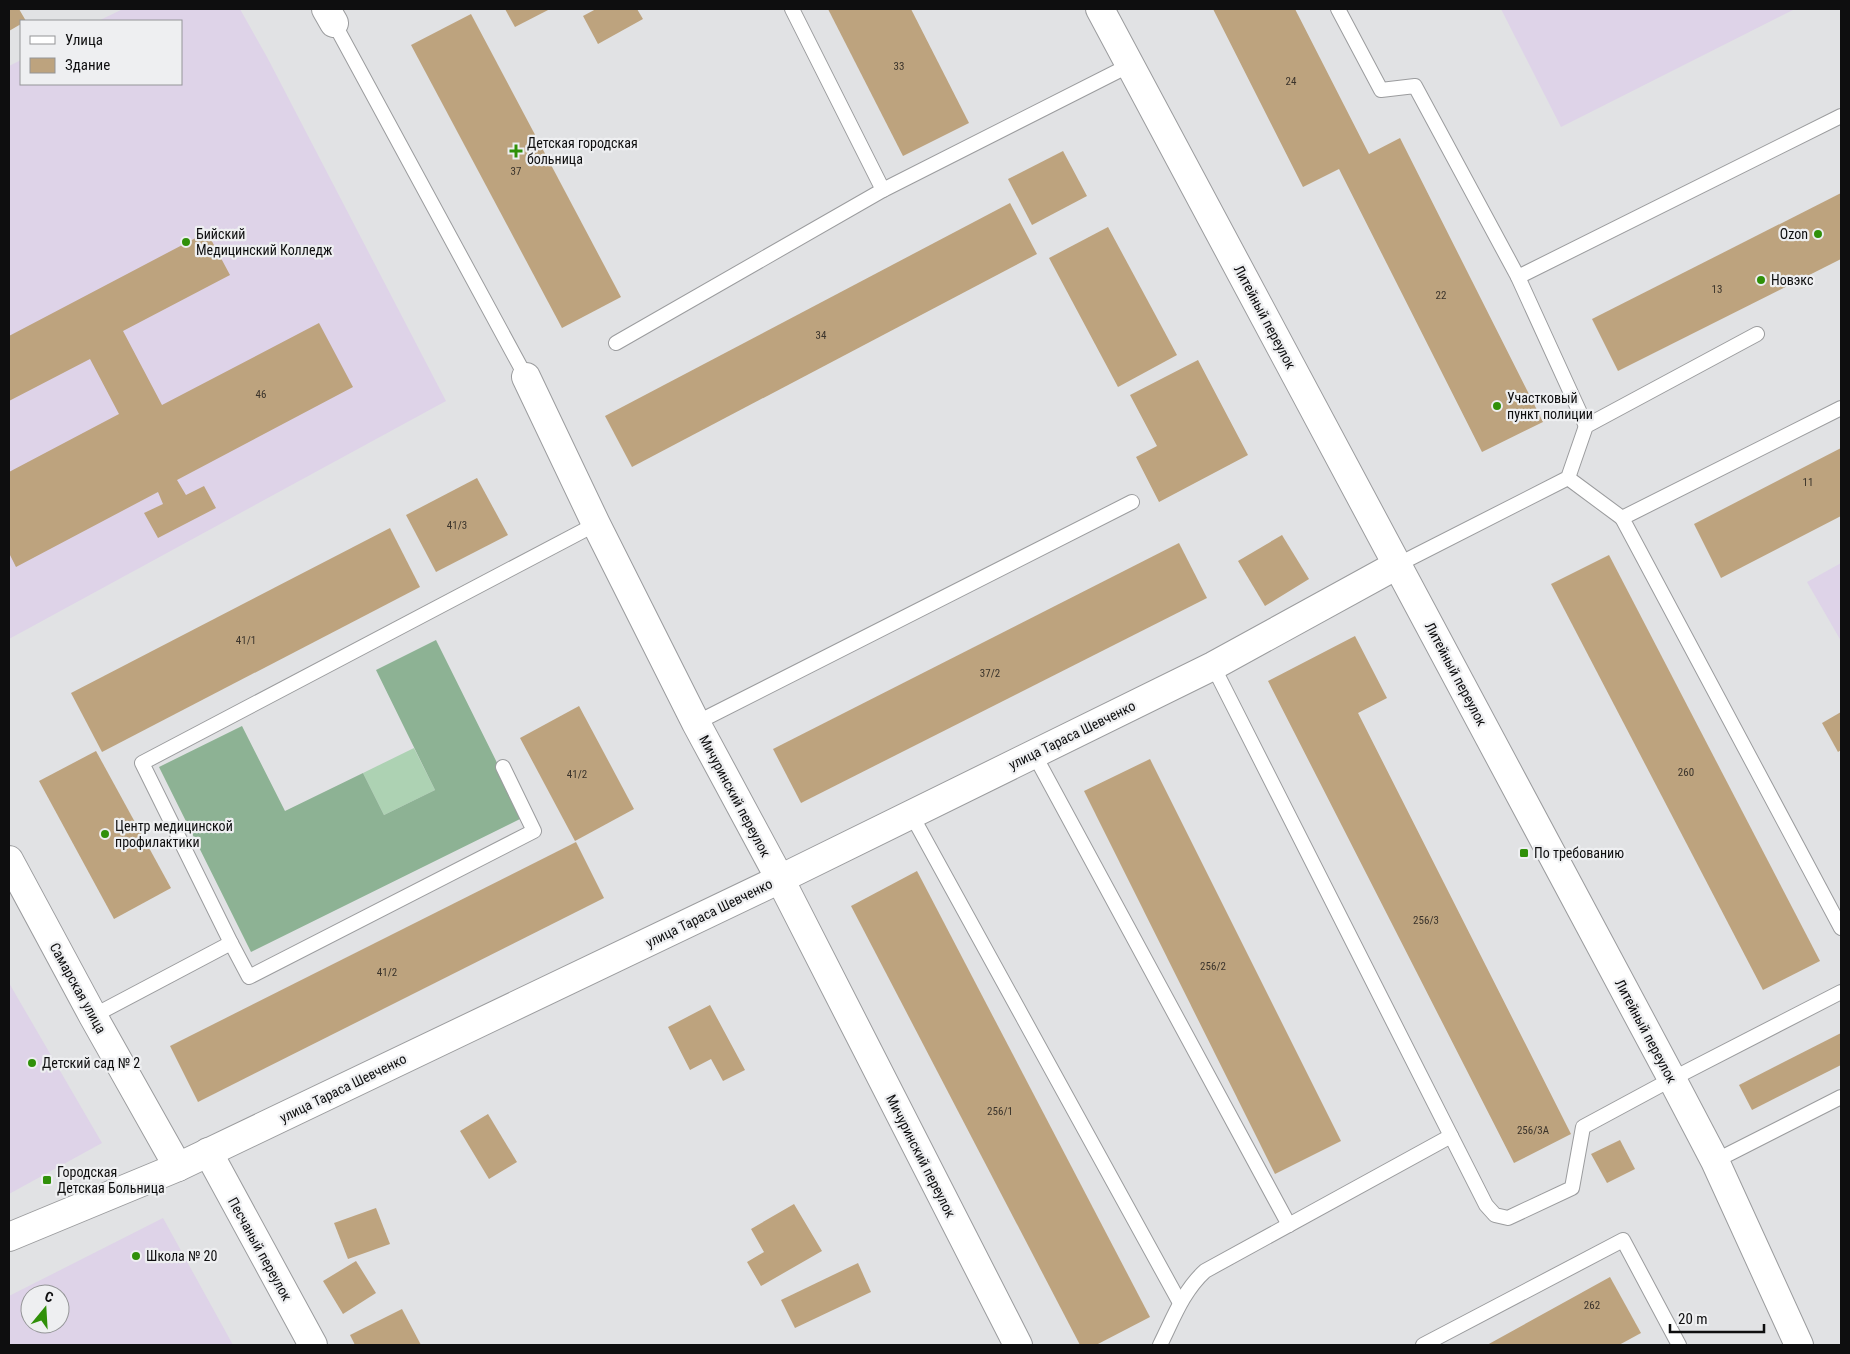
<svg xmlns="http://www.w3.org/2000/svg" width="1850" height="1354" viewBox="0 0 1850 1354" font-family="'Roboto Condensed',sans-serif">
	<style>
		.education { fill: #ded3e8; fill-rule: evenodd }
		.green { fill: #add2b3 }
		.forest { fill: #8db294 }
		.building { fill: #bda37e }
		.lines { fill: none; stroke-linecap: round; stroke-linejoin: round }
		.service-casing { stroke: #9b9c9e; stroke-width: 16 }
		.minor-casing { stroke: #9b9c9e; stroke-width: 30 }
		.tertiary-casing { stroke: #9b9c9e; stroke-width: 30 }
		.secondary-casing { stroke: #9b9c9e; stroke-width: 30 }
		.service { stroke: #fff; stroke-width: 14 }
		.minor { stroke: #fff; stroke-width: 28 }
		.tertiary { stroke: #fff; stroke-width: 28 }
		.secondary { stroke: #fff; stroke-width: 28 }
		.poi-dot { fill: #309009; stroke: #eeeff1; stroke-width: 2 }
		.labels { text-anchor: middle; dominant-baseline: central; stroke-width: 4.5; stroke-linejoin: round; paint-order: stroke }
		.number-label { font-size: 11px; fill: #3a332b }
		.poi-label { font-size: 14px; fill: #0e0e0f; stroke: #eeeff1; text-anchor: start }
		.street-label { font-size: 14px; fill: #0e0e0f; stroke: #eeeff1 }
	</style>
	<rect width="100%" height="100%" fill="#e1e2e4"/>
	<g class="education">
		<path d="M123,9H240L267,57L446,401L9,639V66L21,60V84H181V21H98Z"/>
		<path d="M1501,9H1795L1561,127Z"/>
		<path d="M1841,563V641L1807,582Z"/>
		<path d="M9,983L102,1143L9,1194Z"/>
		<path d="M163,1218L233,1345H9V1296ZM30,1294H60V1324H30Z"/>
	</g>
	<path class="green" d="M414,748L435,790L384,815L363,773Z"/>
	<path class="forest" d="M436,640L524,817L251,952L159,767L242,726L285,811L363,773L384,815L435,790L376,670Z"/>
	<g class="building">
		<path d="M9,9H19L26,21H21V24L9,31Z"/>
		<path d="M505,9H550L515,27Z"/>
		<path d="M596,9H637L643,19L598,44L583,16Z"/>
		<path d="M828,9H911L969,123L903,156Z"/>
		<path d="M1213,9H1295L1369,154L1400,138L1543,422L1482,452L1339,169L1303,187Z"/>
		<path d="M471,14L621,297L562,328L411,45Z"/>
		<path d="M1063,151L1087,196L1032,225L1008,179Z"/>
		<path d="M1841,193V259L1618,371L1592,319Z"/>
		<path d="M1010,203L1037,254L632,467L605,416Z"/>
		<path d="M1108,227L1177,355L1118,387L1049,258Z"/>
		<path d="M207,232L230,275L123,331L162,405L319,323L353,387L177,480L186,495L204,486L216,508L158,538L144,513L163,504L158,492L16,567L9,553V472L119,414L90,359L9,401V336Z"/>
		<path d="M1198,360L1248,455L1159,502L1136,457L1157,446L1130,395Z"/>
		<path d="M1841,448V516L1721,578L1694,524Z"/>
		<path d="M477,478L508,535L436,572L406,515Z"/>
		<path d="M390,528L420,587L102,752L71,693Z"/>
		<path d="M1282,535L1309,579L1265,606L1238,561Z"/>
		<path d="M1179,543L1207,598L801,803L773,749Z"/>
		<path d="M1609,555L1820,961L1763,990L1551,584Z"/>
		<path d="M1355,636L1387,698L1358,713L1571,1134L1514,1163L1268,681Z"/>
		<path d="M579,706L634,809L575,841L520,738Z"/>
		<path d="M1841,712V750L1838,752L1822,723Z"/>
		<path d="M96,751L171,888L114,919L39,781Z"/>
		<path d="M1150,759L1341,1141L1275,1174L1084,791Z"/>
		<path d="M576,842L604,898L198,1102L170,1046Z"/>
		<path d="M917,871L1150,1317L1096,1345H1080L851,906Z"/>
		<path d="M710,1005L745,1070L723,1081L711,1059L690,1070L668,1027Z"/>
		<path d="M1841,1033V1065L1752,1110L1739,1085Z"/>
		<path d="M488,1114L517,1162L489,1179L460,1131Z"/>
		<path d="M1620,1140L1635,1169L1607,1183L1591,1154Z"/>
		<path d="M794,1204L822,1251L761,1286L747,1262L764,1252L751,1229Z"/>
		<path d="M376,1208L390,1244L348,1259L334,1223Z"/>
		<path d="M356,1261L376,1293L343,1314L323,1281Z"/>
		<path d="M858,1263L871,1292L795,1328L781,1300Z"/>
		<path d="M1610,1277L1641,1333L1619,1345H1487Z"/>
		<path d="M402,1309L421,1345H355L350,1335Z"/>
	</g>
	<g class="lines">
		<defs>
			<g id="service">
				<path d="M792,9L883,190"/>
				<path d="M1338,9L1381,90L1415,86L1518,277L1586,426"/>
				<path d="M334,23L526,377"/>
				<path d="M1518,277L1841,116"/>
				<path d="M616,343L883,190L1130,65"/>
				<path d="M1841,408L1622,518L1841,928"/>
				<path d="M1568,478L1622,518"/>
				<path d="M1397,565L1568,478L1586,426L1757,334"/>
				<path d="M1213,666L1486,1205L1495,1215L1508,1218L1572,1188L1583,1127L1672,1079L1841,992"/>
				<path d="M696,723L1132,502"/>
				<path d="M1034,754L1289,1225"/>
				<path d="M911,814L1180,1303"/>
				<path d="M231,943L142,763L596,524"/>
				<path d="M93,1016L231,943L249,977L534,831L503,767"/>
				<path d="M1715,1161L1841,1097"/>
				<path d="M1160,1345C1173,1319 1183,1291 1205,1271L1451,1136"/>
				<path d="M1423,1345L1623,1240L1679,1345"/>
			</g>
			<g id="minor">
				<path d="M326,9L334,23"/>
				<path d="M526,377L596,524L696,723L780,879L1018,1345"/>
				<path d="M9,860L93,1016L178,1167"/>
				<path d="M208,1152L313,1345"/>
			</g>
			<path id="tertiary" d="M9,1237L178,1167L780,879L1213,666L1397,565"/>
			<path id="secondary" d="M1100,9L1672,1079L1715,1161L1799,1345"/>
		</defs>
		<use href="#service" class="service-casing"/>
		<use href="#minor" class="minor-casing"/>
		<use href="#tertiary" class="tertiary-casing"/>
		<use href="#secondary" class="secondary-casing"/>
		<use href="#service" class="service"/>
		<use href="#minor" class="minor"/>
		<use href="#tertiary" class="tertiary"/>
		<use href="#secondary" class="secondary"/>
	</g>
	<g class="poi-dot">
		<path d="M513.5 143.5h5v5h5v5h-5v5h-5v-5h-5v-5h5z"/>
		<circle cx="1818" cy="234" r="5"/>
		<circle cx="186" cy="242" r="5"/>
		<circle cx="1761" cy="280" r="5"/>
		<circle cx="1497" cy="406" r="5"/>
		<circle cx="105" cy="834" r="5"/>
		<rect x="1519" y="848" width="10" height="10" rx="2.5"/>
		<circle cx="32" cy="1063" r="5"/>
		<rect x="42" y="1175" width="10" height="10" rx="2.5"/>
		<circle cx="136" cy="1256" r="5"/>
	</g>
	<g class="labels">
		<g class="number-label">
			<text x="899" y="66">33</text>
			<text x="1291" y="81">24</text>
			<text x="516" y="171">37</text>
			<text x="1717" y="289">13</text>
			<text x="1441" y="295">22</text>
			<text x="821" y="335">34</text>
			<text x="261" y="394">46</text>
			<text x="1808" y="482">11</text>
			<text x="457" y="525">41/3</text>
			<text x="246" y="640">41/1</text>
			<text x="990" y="673">37/2</text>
			<text x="1686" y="772">260</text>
			<text x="577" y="774">41/2</text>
			<text x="1426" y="920">256/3</text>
			<text x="1213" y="966">256/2</text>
			<text x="387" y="972">41/2</text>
			<text x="1000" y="1111">256/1</text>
			<text x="1533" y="1130">256/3А</text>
			<text x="1592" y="1305">262</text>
		</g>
		<g class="poi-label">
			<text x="527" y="143">Детская городская<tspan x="527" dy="16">больница</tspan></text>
			<text x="196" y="234">Бийский<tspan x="196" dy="16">Медицинский Колледж</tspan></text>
			<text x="1808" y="234" text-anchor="end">Ozon</text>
			<text x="1771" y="280">Новэкс</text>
			<text x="1507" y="398">Участковый<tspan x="1507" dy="16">пункт полиции</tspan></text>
			<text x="115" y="826">Центр медицинской<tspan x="115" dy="16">профилактики</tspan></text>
			<text x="1534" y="853">По требованию</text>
			<text x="42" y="1063">Детский сад № 2</text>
			<text x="57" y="1172">Городская<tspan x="57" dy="16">Детская Больница</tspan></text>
			<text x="146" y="1256">Школа № 20</text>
		</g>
		<g class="street-label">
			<text transform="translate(1265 317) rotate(62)">Литейный переулок</text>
			<text transform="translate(1456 674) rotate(62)">Литейный переулок</text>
			<text transform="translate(1072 735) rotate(-26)">улица Тараса Шевченко</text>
			<text transform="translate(735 796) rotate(62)">Мичуринский переулок</text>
			<text transform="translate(709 913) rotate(-26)">улица Тараса Шевченко</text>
			<text transform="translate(78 988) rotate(61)">Самарская улица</text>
			<text transform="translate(1646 1031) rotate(62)">Литейный переулок</text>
			<text transform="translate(343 1088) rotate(-26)">улица Тараса Шевченко</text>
			<text transform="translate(921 1156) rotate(63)">Мичуринский переулок</text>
			<text transform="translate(260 1249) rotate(61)">Песчаный переулок</text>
		</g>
	</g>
	<rect width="1850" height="1354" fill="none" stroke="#0e0e0f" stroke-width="20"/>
	<rect x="20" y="20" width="162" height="65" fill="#eeeff1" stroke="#949597"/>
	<rect x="30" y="36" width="25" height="8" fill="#ffffff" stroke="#949597"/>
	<text x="65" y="45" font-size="15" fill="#0e0e0f">Улица</text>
	<rect x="30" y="58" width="25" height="15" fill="#bda37e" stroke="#949597"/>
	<text x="65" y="70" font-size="15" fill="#0e0e0f">Здание</text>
	<g transform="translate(45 1309) rotate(18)"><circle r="24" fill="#eeeff1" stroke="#949597"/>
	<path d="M0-4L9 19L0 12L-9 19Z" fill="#309009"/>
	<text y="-8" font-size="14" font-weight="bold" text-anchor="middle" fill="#0e0e0f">С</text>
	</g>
	<path d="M1670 1324v8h94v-8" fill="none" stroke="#0e0e0f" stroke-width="2.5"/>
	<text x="1678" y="1324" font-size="15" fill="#0e0e0f" stroke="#eeeff1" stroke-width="4" paint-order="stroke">20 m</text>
</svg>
